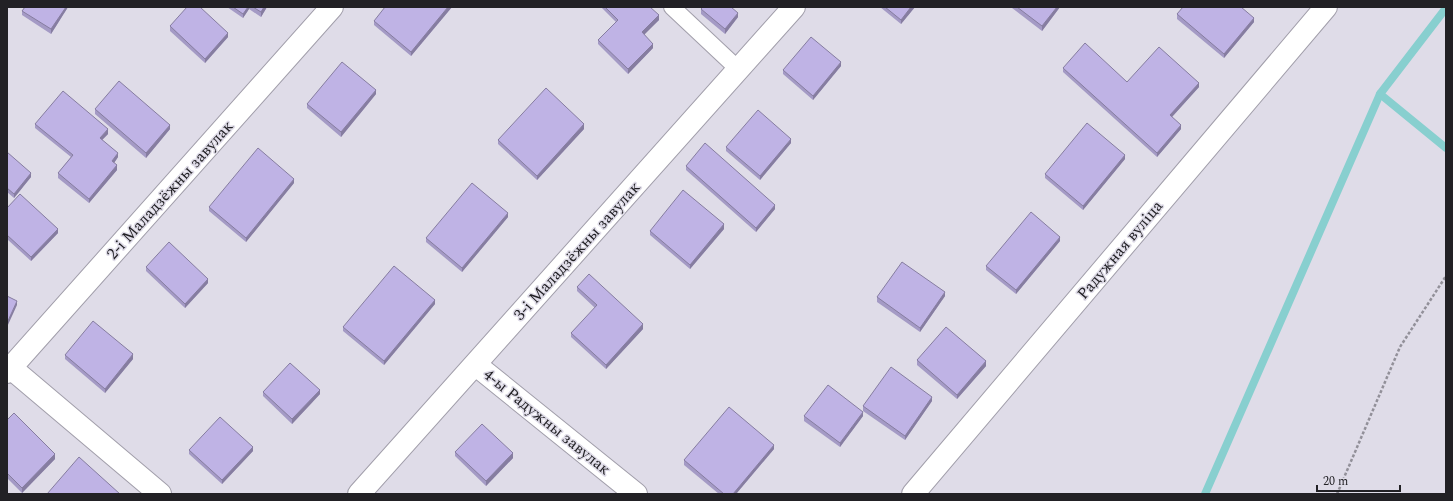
<svg xmlns="http://www.w3.org/2000/svg" width="1453" height="501" viewBox="0 0 1453 501" font-family="Spectral,serif">
	<style>
		.lines { fill: none; stroke-linecap: round; stroke-linejoin: round }
		.stream { stroke: #88cfcf; stroke-width: 8 }
		.lane-casing { stroke: #a19eaa; stroke-width: 18 }
		.street-casing { stroke: #a19eaa; stroke-width: 24 }
		.path { stroke: #929099; stroke-width: 2.5; stroke-dasharray: 3 2; stroke-linecap: butt }
		.lane { stroke: #fff; stroke-width: 16 }
		.street { stroke: #fff; stroke-width: 22 }
		.wall { fill: #a49ac5 }
		.shaded-wall { fill: #867da0 }
		.building { fill: #bfb3e5; stroke: #867da0 }
		.labels { text-anchor: middle; dominant-baseline: central; stroke-width: 3; stroke-linejoin: round; paint-order: stroke }
		.street-label { font-size: 16px; fill: #222125; stroke: #dfdce8 }
	</style>
	<rect width="100%" height="100%" fill="#dfdce8"/>
	<g class="lines">
		<g class="stream">
			<path d="M1446,8L1380,94L1446,148"/>
			<path d="M1205,494L1380,94"/>
		</g>
		<defs>
			<path id="lane" d="M672,7L738,69"/>
			<g id="street">
				<path d="M476,365L636,494"/>
				<path d="M7,367L11,368L160,494"/>
				<path d="M7,372L332,7"/>
				<path d="M359,494L794,7"/>
				<path d="M913,494L1326,7"/>
			</g>
		</defs>
		<use href="#lane" class="lane-casing"/>
		<use href="#street" class="street-casing"/>
		<path class="path" d="M1337,494L1400,347L1446,276"/>
		<use href="#lane" class="lane"/>
		<use href="#street" class="street"/>
	</g>
	<g class="wall">
		<path d="M25,7H68L51,34L22,15V11Z"/>
		<path d="M227,7H267L261,17L249,9L243,18Z"/>
		<path d="M452,7L411,56L374,25V21Z"/>
		<path d="M601,7H650L659,20L644,34L653,48L628,74L598,44V40L616,22Z"/>
		<path d="M880,7H915L901,24Z"/>
		<path d="M1012,7H1060L1042,31L1012,8Z"/>
		<path d="M701,9L738,17L725,34L701,14Z"/>
		<path d="M1177,14L1254,22L1224,58L1177,19Z"/>
		<path d="M170,26L228,37L205,63L170,31Z"/>
		<path d="M841,66L813,100L783,74V70Z"/>
		<path d="M1063,68L1127,82L1199,87L1172,117L1181,129L1157,157L1063,72Z"/>
		<path d="M376,94L341,137L307,108V104Z"/>
		<path d="M95,109L170,129L146,158L95,114Z"/>
		<path d="M35,124L108,134L102,140L118,157L114,163L117,170L89,203L58,178V173L71,157L35,128Z"/>
		<path d="M584,129L537,180L498,144V140Z"/>
		<path d="M791,143L760,180L726,151V147Z"/>
		<path d="M7,152L31,177L14,198L7,192Z"/>
		<path d="M1125,159L1083,210L1045,178V174Z"/>
		<path d="M686,166L775,209L756,232L686,170Z"/>
		<path d="M294,183L246,242L209,211V207Z"/>
		<path d="M7,208L58,233L31,261L7,239Z"/>
		<path d="M508,217L462,272L426,242V238Z"/>
		<path d="M724,229L690,269L650,235V231Z"/>
		<path d="M1060,241L1016,294L986,270V266Z"/>
		<path d="M146,267L208,283L185,308L146,271Z"/>
		<path d="M577,287L643,329L606,369L571,337V333L595,308L577,291Z"/>
		<path d="M945,296L920,332L877,302V297Z"/>
		<path d="M435,304L384,365L343,331V327Z"/>
		<path d="M65,355L133,359L105,393L65,359Z"/>
		<path d="M917,360L986,366L957,399L917,365Z"/>
		<path d="M263,392L320,394L292,424L263,396Z"/>
		<path d="M932,401L905,440L863,411V406Z"/>
		<path d="M804,416H863L840,447L804,421Z"/>
		<path d="M7,420L55,459L22,493L7,478Z"/>
		<path d="M774,449L736,494H719L684,465V460Z"/>
		<path d="M189,450L253,451L222,484L189,454Z"/>
		<path d="M455,452L513,458L486,486L455,456Z"/>
	</g>
	<g class="shaded-wall">
		<path d="M66,7H68L51,34V29Z"/>
		<path d="M248,7H249V9L243,18V14Z"/>
		<path d="M264,7H267L261,17V12Z"/>
		<path d="M448,7H452L411,56V52Z"/>
		<path d="M911,7H915L901,24V20Z"/>
		<path d="M1057,7H1060L1042,31V26Z"/>
		<path d="M738,13V17L725,34V29Z"/>
		<path d="M659,15V20L642,37V32Z"/>
		<path d="M1254,18V22L1224,58V54Z"/>
		<path d="M228,33V37L205,63V59Z"/>
		<path d="M653,44V48L628,74V69Z"/>
		<path d="M841,62V66L813,100V96Z"/>
		<path d="M1199,83V87L1170,119V115Z"/>
		<path d="M376,90V94L341,137V132Z"/>
		<path d="M584,124V129L537,180V176Z"/>
		<path d="M170,125V129L146,158V153Z"/>
		<path d="M1181,125V129L1157,157V153Z"/>
		<path d="M108,129V134L100,142V138Z"/>
		<path d="M791,139V143L760,180V176Z"/>
		<path d="M118,153V157L112,166V161Z"/>
		<path d="M1125,155V159L1083,210V206Z"/>
		<path d="M117,165V170L89,203V199Z"/>
		<path d="M31,173V177L14,198V194Z"/>
		<path d="M294,179V183L246,242V238Z"/>
		<path d="M775,205V209L756,232V228Z"/>
		<path d="M508,213V217L462,272V268Z"/>
		<path d="M724,224V229L690,269V265Z"/>
		<path d="M58,229V233L31,261V257Z"/>
		<path d="M1060,237V241L1016,294V290Z"/>
		<path d="M208,279V283L185,308V304Z"/>
		<path d="M945,292V296L920,332V328Z"/>
		<path d="M435,300V304L384,365V361Z"/>
		<path d="M17,301V305L7,327V323Z"/>
		<path d="M643,324V329L606,369V365Z"/>
		<path d="M133,354V359L105,393V389Z"/>
		<path d="M986,361V366L957,399V395Z"/>
		<path d="M320,390V394L292,424V419Z"/>
		<path d="M932,397V401L905,440V436Z"/>
		<path d="M863,412V416L840,447V443Z"/>
		<path d="M774,445V449L736,494H733Z"/>
		<path d="M253,447V451L222,484V480Z"/>
		<path d="M513,453V458L486,486V481Z"/>
		<path d="M55,454V459L22,493V488Z"/>
	</g>
	<g class="building">
		<path d="M25,7H66L51,29L22,11Z"/>
		<path d="M187,7H200L228,33L205,59L170,26Z"/>
		<path d="M233,7H248L243,14Z"/>
		<path d="M253,7H264L261,12Z"/>
		<path d="M385,7H448L411,52L374,21Z"/>
		<path d="M605,7H650L659,15L642,32L653,44L628,69L598,40L618,20Z"/>
		<path d="M703,7H731L738,13L725,29L701,9Z"/>
		<path d="M885,7H911L901,20Z"/>
		<path d="M1017,7H1057L1042,26Z"/>
		<path d="M1183,7H1241L1254,18L1224,54L1177,14Z"/>
		<path d="M811,37L841,62L813,96L783,70Z"/>
		<path d="M1085,43L1127,82L1159,47L1199,83L1170,115L1181,125L1157,153L1063,68Z"/>
		<path d="M342,62L376,90L341,132L307,104Z"/>
		<path d="M119,81L170,125L146,153L95,109Z"/>
		<path d="M546,88L584,124L537,176L498,140Z"/>
		<path d="M63,91L108,129L100,138L118,153L112,161L117,165L89,199L58,173L73,155L35,124Z"/>
		<path d="M758,110L791,139L760,176L726,147Z"/>
		<path d="M1087,123L1125,155L1083,206L1045,174Z"/>
		<path d="M705,143L775,205L756,228L686,166Z"/>
		<path d="M258,148L294,179L246,238L209,207Z"/>
		<path d="M7,152L31,173L14,194L7,188Z"/>
		<path d="M472,183L508,213L462,268L426,238Z"/>
		<path d="M683,190L724,224L690,265L650,231Z"/>
		<path d="M20,194L58,229L31,257L7,235V208Z"/>
		<path d="M1031,212L1060,237L1016,290L986,266Z"/>
		<path d="M169,242L208,279L185,304L146,267Z"/>
		<path d="M902,262L945,292L920,328L877,297Z"/>
		<path d="M394,266L435,300L384,361L343,327Z"/>
		<path d="M589,274L643,324L606,365L571,333L597,305L577,287Z"/>
		<path d="M7,296L17,301L7,323Z"/>
		<path d="M93,321L133,354L105,389L65,355Z"/>
		<path d="M946,327L986,361L957,395L917,360Z"/>
		<path d="M290,363L320,390L292,419L263,392Z"/>
		<path d="M891,367L932,397L905,436L863,406Z"/>
		<path d="M828,385L863,412L840,443L804,416Z"/>
		<path d="M729,407L774,445L733,494H724L684,460Z"/>
		<path d="M14,413L55,454L22,488L7,473V420Z"/>
		<path d="M220,417L253,447L222,480L189,450Z"/>
		<path d="M482,424L513,453L486,481L455,452Z"/>
		<path d="M79,457L120,494H47Z"/>
	</g>
	<g class="labels">
		<g class="street-label">
			<text transform="translate(170 190) rotate(-48)">2-і Маладзёжны завулак</text>
			<text transform="translate(1120 250) rotate(-50)">Радужная вуліца</text>
			<text transform="translate(577 251) rotate(-48)">3-і Маладзёжны завулак</text>
			<text transform="translate(547 422) rotate(39)">4-ы Радужны завулак</text>
		</g>
	</g>
	<rect width="1453" height="501" fill="none" stroke="#222125" stroke-width="16"/>
	<path d="M1317 485v6h83v-6" fill="none" stroke="#222125" stroke-width="2"/>
	<text x="1323" y="485" font-size="12" fill="#222125" stroke="#dfdce8" stroke-width="3" paint-order="stroke">20 m</text>
</svg>
